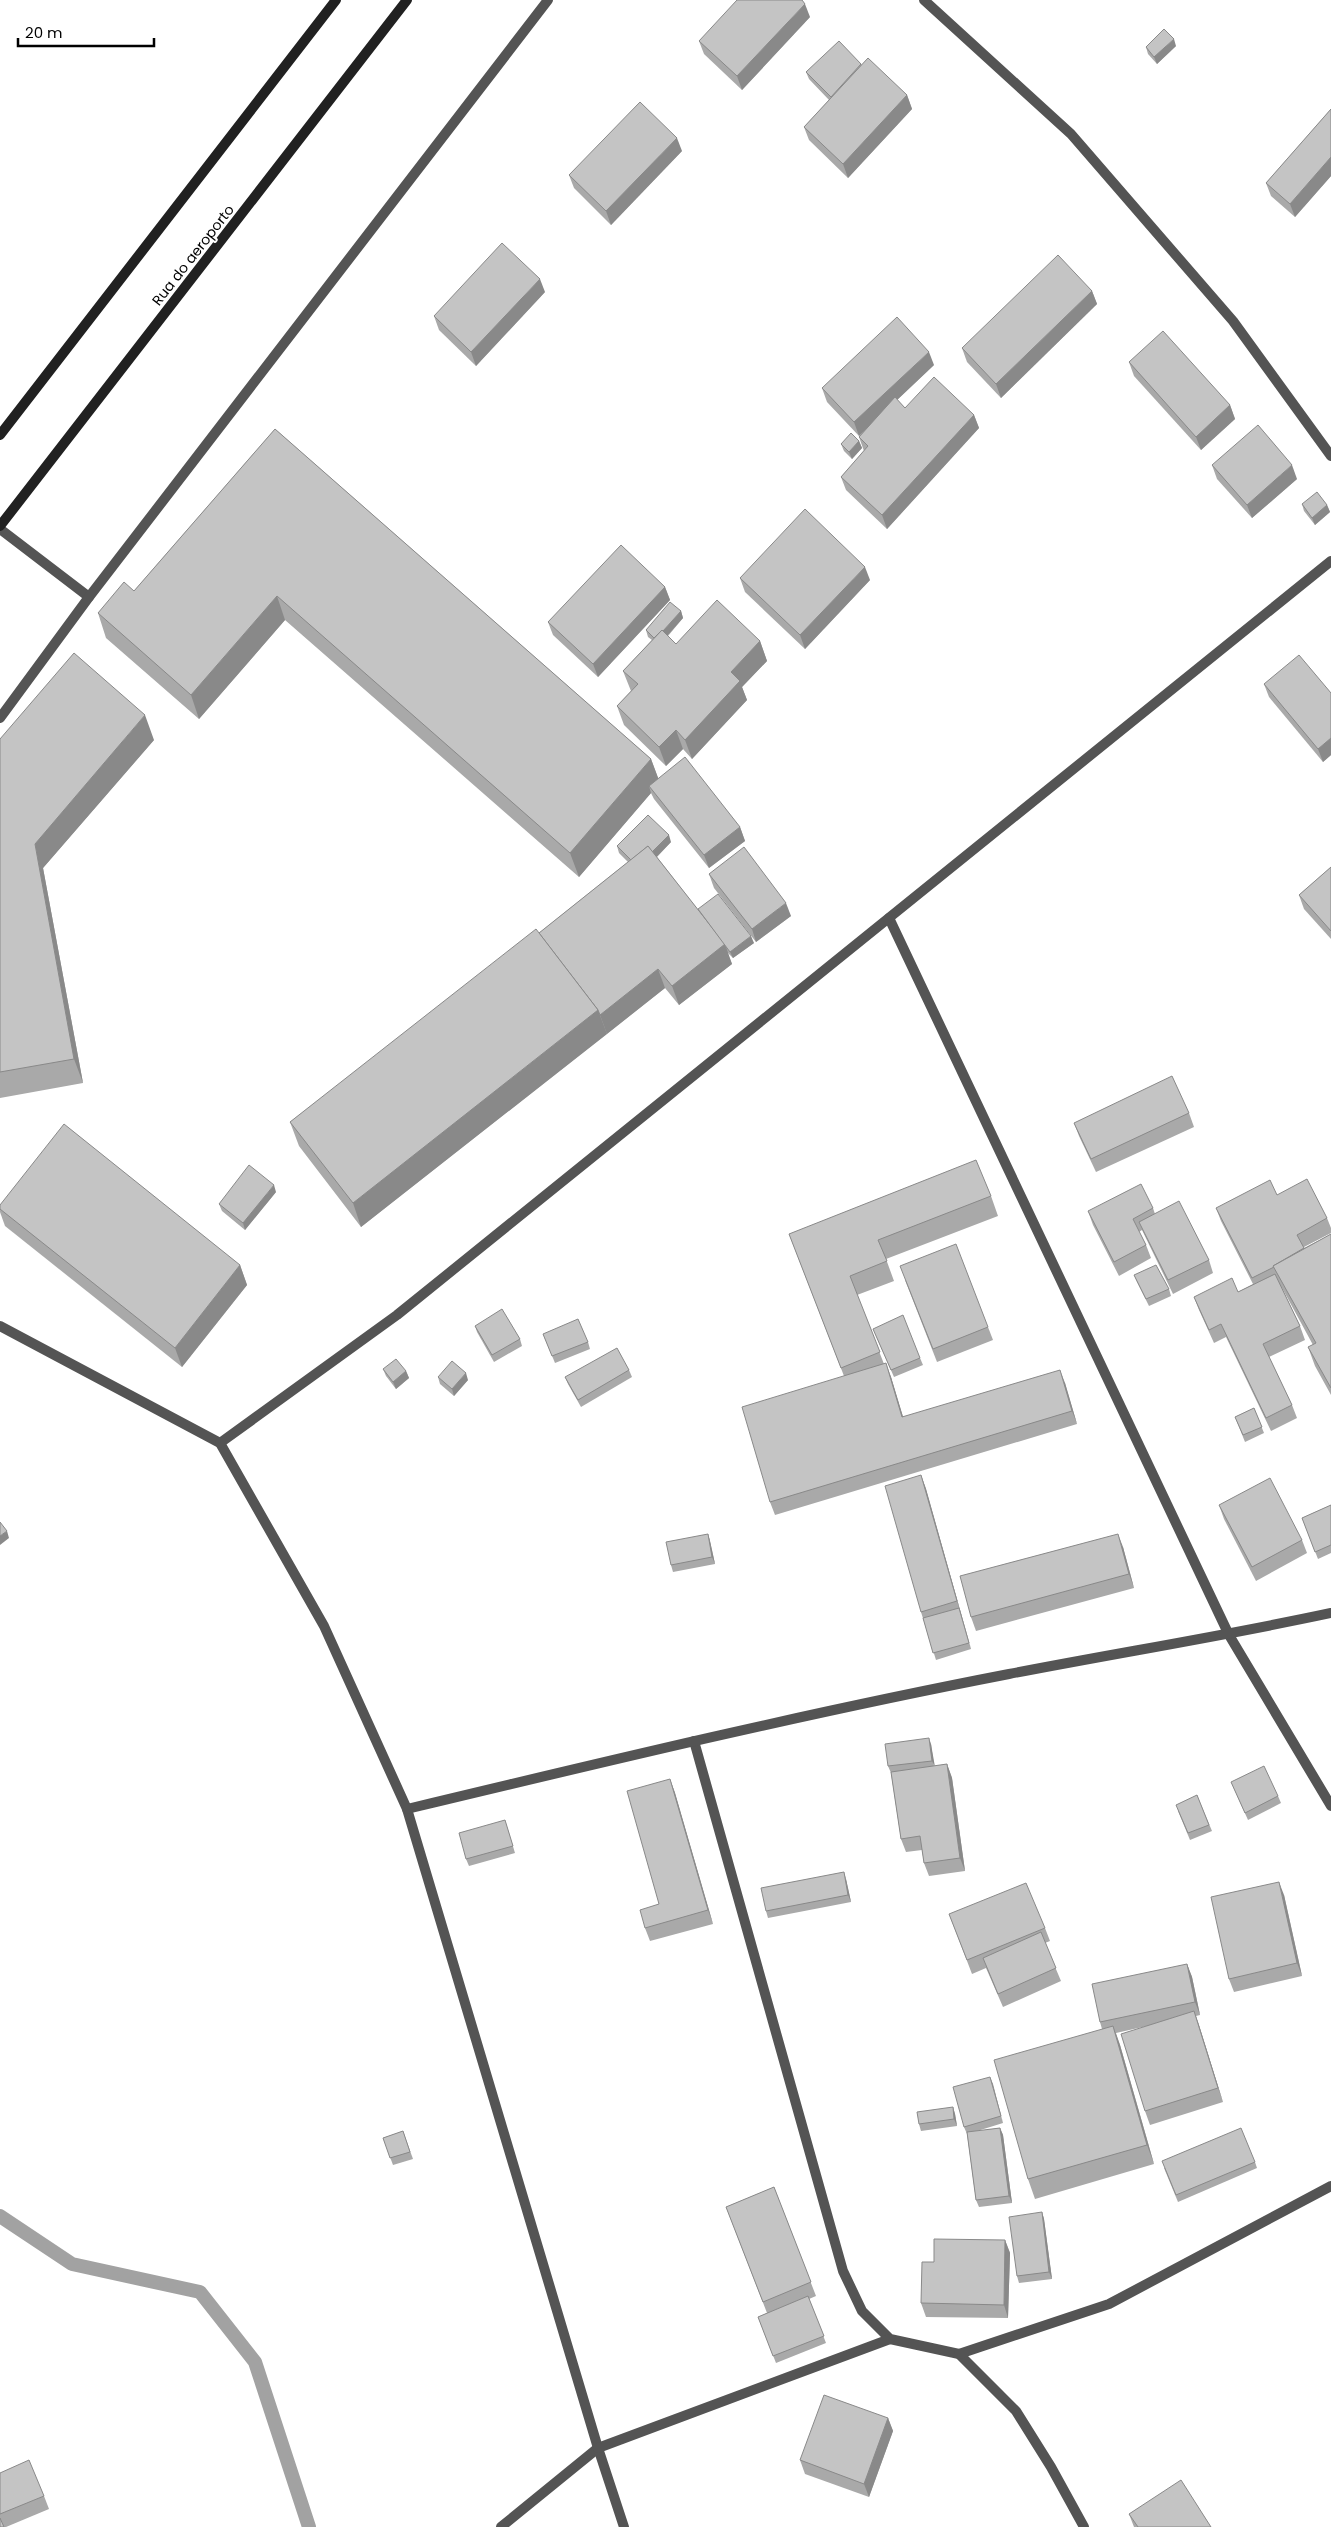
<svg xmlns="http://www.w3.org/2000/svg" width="1331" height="2527" viewBox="0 0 1331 2527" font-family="Poppins,sans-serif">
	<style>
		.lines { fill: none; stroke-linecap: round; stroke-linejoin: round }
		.stream { stroke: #a2a2a2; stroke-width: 14 }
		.lane { stroke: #545454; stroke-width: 10 }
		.street { stroke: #545454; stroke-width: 10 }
		.secondary { stroke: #212121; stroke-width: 10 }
		.wall { fill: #a9a9a9 }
		.shaded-wall { fill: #898989 }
		.building { fill: #c4c4c4; stroke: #898989 }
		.labels { text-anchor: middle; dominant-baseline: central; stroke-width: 4; stroke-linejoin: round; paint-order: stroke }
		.street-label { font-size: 14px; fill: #000; stroke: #fff }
	</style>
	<rect width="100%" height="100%" fill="#fff"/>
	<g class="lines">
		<path class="stream" d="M0,2216L72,2264L200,2292L255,2362L309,2527"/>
		<path class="lane" d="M501,2527L598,2448"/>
		<g class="street">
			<path d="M924,0L1071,134L1233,321L1331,456"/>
			<path d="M0,529L89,597"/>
			<path d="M0,718L89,597L548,0"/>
			<path d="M889,918L1229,1635L1331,1806"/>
			<path d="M0,1326L220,1443L324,1626L407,1809L598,2448L624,2527"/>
			<path d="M220,1443L397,1315L1331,561"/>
			<path d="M694,1741L843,2271L862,2311L890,2339L959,2354L1016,2411L1051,2467L1084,2527"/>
			<path d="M407,1809C607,1761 807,1713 1009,1674C1117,1653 1224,1636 1331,1613"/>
			<path d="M959,2354L1109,2304L1331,2186"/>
			<path d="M598,2448L890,2339"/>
		</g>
		<g class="secondary">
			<path d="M0,435L336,0"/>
			<path d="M0,526L407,0"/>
		</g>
	</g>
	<g class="wall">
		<path d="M810,17L742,90L704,54L699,41Z"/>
		<path d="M1176,46L1157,64L1148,54L1146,47Z"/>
		<path d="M861,64L907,95L912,109L848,178L809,140L804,127L829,100L809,79L806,72Z"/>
		<path d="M1331,109V176L1295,217L1271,196L1266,183Z"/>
		<path d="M682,151L611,225L574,188L569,175Z"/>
		<path d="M1092,291L1097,304L1001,398L967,362L962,348Z"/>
		<path d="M545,292L476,366L439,330L434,316Z"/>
		<path d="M1129,362L1230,405L1235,419L1201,450L1134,376Z"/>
		<path d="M934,365L897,400L905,408L974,415L979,428L887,529L846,490L841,477L864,451L859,437L867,427L859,436L827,402L822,388Z"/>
		<path d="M275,429L651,759L658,778L740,827L745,841L709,868L654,799L651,793L579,877L285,620L199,719L106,638L98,613L134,591Z"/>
		<path d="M859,441L862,448L852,459L844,451L841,444Z"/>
		<path d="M1212,465L1297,479L1252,518L1217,479Z"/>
		<path d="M1302,504L1327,505L1330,512L1315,525L1304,511Z"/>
		<path d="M740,578L870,580L805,649L745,592Z"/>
		<path d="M665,587L670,600L598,677L553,635L548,622Z"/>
		<path d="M681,611L683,618L668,636L676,644L760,641L767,661L742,687L747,700L692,759L683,749L666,766L624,725L617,706L631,691L623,671L652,640L648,637L646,630Z"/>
		<path d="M1264,684L1331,693V755L1323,762L1269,697Z"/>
		<path d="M0,739L154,740L43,868L83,1083L0,1098Z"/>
		<path d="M671,842L657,857L698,910L754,943L733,958L727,952L732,964L679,1005L665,988L361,1227L299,1146L290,1122L539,933L628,862L619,853L617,846Z"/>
		<path d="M1331,867V939L1304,909L1299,895Z"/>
		<path d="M709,874L791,916L756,942L714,888Z"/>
		<path d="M1189,1113L1194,1127L1096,1172L1079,1136L1074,1123Z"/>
		<path d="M276,1192L245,1230L222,1211L219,1204Z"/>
		<path d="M1277,1195L1327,1218L1331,1228V1233L1304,1247V1248L1331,1234V1395L1315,1366L1308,1347L1313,1345L1281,1286L1300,1326L1305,1340L1269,1357L1292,1405L1297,1418L1271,1431L1226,1337L1214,1343L1199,1310L1194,1297L1238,1292L1253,1284L1221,1221L1216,1208Z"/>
		<path d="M991,1196L998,1216L886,1259L894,1281L857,1295L884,1364L891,1377L903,1417L1065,1383L1077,1424L775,1515L770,1502L844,1376L789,1234Z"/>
		<path d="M0,1205L240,1265L247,1285L182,1367L5,1226L0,1212Z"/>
		<path d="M1153,1208L1155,1214L1209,1260L1213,1273L1173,1294L1142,1230L1139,1232L1146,1245L1151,1258L1119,1276L1093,1225L1088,1211Z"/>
		<path d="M1134,1275L1169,1289L1171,1296L1149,1306L1137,1282Z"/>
		<path d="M905,1280L988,1327L993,1340L937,1362Z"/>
		<path d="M475,1326L520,1339L522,1346L494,1362L477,1332Z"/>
		<path d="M873,1329L920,1358L923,1365L894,1377Z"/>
		<path d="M543,1334L588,1342L590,1349L555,1363Z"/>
		<path d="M383,1369L406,1371L409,1378L396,1389L386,1376Z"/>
		<path d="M629,1370L632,1377L581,1407L568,1384L565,1377Z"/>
		<path d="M438,1377L468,1380L454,1396L440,1384Z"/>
		<path d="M1254,1408L1264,1433L1245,1442L1235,1417Z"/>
		<path d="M921,1475L926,1489L971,1649L936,1660L921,1612Z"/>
		<path d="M1219,1505L1302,1540L1307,1553L1256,1581L1224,1519Z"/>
		<path d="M1331,1505V1553L1318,1559L1302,1518Z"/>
		<path d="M708,1534L710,1541L715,1564L673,1572L671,1565Z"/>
		<path d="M1123,1547L1134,1588L976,1631L971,1617Z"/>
		<path d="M931,1744L934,1766L947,1764L952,1778L965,1871L929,1876L924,1863L922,1850L906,1852L901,1839L891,1773L888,1766Z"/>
		<path d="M670,1779L675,1793L713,1924L650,1941L645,1928L659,1904Z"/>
		<path d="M1231,1782L1278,1796L1281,1803L1248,1820Z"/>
		<path d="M1197,1795L1212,1831L1190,1840L1178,1811Z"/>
		<path d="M505,1820L515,1853L469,1866L466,1859Z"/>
		<path d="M846,1879L851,1902L768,1918L766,1911Z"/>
		<path d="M1284,1895L1302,1976L1234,1992L1229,1979Z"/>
		<path d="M949,1914L1045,1928L1050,1941L1045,1943L1061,1981L1003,2007L986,1968L972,1974Z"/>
		<path d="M1187,1964L1192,1977L1200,2015L1196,2016L1223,2102L1150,2125L1145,2111L1147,2026L1116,2033L1120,2045L1154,2164L1035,2199L1028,2179L1102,2029L1100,2022Z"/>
		<path d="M990,2077L1003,2123L974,2132L1000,2128L1003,2135L1012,2203L979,2207L976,2200L967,2134L964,2127Z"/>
		<path d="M953,2107L955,2114L957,2126L921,2131L919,2124Z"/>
		<path d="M403,2131L413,2159L393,2165L383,2138Z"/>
		<path d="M1255,2162L1257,2168L1178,2202L1164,2168Z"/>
		<path d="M774,2187L816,2296L809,2299L826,2343L776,2363L758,2317L767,2313L726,2207Z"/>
		<path d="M1042,2212L1044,2219L1052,2279L1019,2283L1017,2276Z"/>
		<path d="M1005,2240L1010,2253L1008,2318L926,2317L921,2303L934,2262Z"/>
		<path d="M888,2418L893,2431L869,2497L805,2474L800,2460Z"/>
		<path d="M0,2473L44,2496L49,2509L6,2527H0Z"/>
		<path d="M1129,2514L1211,2527H1134Z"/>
	</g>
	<g class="shaded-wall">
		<path d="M805,4L810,17L742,90L737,76Z"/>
		<path d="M1174,39L1176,46L1157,64L1154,57Z"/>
		<path d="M907,95L912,109L848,178L843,164Z"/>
		<path d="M677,138L682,151L611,225L606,211Z"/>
		<path d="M1331,157V176L1295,217L1290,204Z"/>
		<path d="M540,279L545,292L476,366L471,352Z"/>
		<path d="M1092,291L1097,304L1001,398L996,384Z"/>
		<path d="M929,352L934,365L859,436L854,422Z"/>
		<path d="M1230,405L1235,419L1201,450L1196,437Z"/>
		<path d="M974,415L979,428L887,529L882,515Z"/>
		<path d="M859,441L862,448L852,459L849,452Z"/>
		<path d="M1292,465L1297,479L1252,518L1247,505Z"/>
		<path d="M1327,505L1330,512L1315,525L1312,518Z"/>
		<path d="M865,567L870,580L805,649L800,635Z"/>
		<path d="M665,587L670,600L598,677L593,664Z"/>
		<path d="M277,596L285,620L199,719L191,695Z"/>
		<path d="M681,611L683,618L658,646L656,639Z"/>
		<path d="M760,641L767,661L742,687L747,700L692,759L685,740L731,672Z"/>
		<path d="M145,715L154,740L43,868L83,1083L74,1059L35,844Z"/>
		<path d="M676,730L683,749L666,766L659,747Z"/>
		<path d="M1331,738V755L1323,762L1318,749Z"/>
		<path d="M651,759L660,783L649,786L651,793L579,877L570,853Z"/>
		<path d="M740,827L745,841L709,868L704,855Z"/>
		<path d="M669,835L671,842L640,874L638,867Z"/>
		<path d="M786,903L791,916L756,942L752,929Z"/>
		<path d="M751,936L754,943L733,958L730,952Z"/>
		<path d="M725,944L732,964L679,1005L672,986Z"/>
		<path d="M658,969L665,988L607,1034L600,1015Z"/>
		<path d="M598,1010L607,1034L361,1227L353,1203Z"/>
		<path d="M274,1185L276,1192L245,1230L243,1223Z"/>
		<path d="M240,1265L247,1285L182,1367L175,1348Z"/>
		<path d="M886,1363L891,1377L907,1430L902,1417Z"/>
		<path d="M1060,1370L1065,1383L1077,1424L1072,1411Z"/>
		<path d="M406,1371L409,1378L396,1389L393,1382Z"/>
		<path d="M466,1373L468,1380L454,1396L452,1389Z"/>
		<path d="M921,1475L926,1489L971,1649L957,1601Z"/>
		<path d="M7,1531L9,1538L0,1545V1536Z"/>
		<path d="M708,1534L710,1541L715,1564L712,1557Z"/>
		<path d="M1118,1534L1123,1547L1134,1588L1129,1574Z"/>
		<path d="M929,1738L931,1744L935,1767L932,1761Z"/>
		<path d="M947,1764L952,1778L965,1871L960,1858Z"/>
		<path d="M670,1779L675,1793L713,1924L708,1910Z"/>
		<path d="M844,1872L846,1879L851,1902L848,1895Z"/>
		<path d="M1279,1882L1284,1895L1302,1976L1297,1963Z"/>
		<path d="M1187,1964L1192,1977L1200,2015L1195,2002Z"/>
		<path d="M1194,2011L1199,2025L1223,2102L1218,2088Z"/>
		<path d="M1113,2026L1120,2045L1154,2164L1147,2145Z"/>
		<path d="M990,2077L993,2084L1003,2123L1001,2116Z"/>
		<path d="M953,2107L955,2114L957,2126L954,2119Z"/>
		<path d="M1000,2128L1003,2135L1012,2203L1009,2196Z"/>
		<path d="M1042,2212L1044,2219L1052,2279L1049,2272Z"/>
		<path d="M1005,2240L1010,2253L1008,2318L1004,2305Z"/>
		<path d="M888,2418L893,2431L869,2497L864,2484Z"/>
	</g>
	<g class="building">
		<path d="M737,0H802L805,4L737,76L699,41Z"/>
		<path d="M1164,29L1174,39L1154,57L1146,47Z"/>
		<path d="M839,41L861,64L831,97L806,72Z"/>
		<path d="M868,58L907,95L843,164L804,127Z"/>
		<path d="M640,102L677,138L606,211L569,175Z"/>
		<path d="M1331,109V157L1290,204L1266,183Z"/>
		<path d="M502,243L540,279L471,352L434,316Z"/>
		<path d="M1058,255L1092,291L996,384L962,348Z"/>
		<path d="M897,317L929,352L854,422L822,388Z"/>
		<path d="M1163,331L1230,405L1196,437L1129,362Z"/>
		<path d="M934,377L974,415L882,515L841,477L868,446L859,437L895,397L905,408Z"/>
		<path d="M1258,425L1292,465L1247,505L1212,465Z"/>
		<path d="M275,429L651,759L570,853L277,596L191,695L98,613L124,582L134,591Z"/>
		<path d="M851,433L859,441L849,452L841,444Z"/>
		<path d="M1317,492L1327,505L1312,518L1302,504Z"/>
		<path d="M805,509L865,567L800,635L740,578Z"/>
		<path d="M621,545L665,587L593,664L548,622Z"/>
		<path d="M717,600L760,641L731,672L740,681L685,740L676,730L659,747L617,706L638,684L623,671L662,630L676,644Z"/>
		<path d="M670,602L681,611L663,631L662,630L654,638L646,630Z"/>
		<path d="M74,653L145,715L35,844L74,1059L0,1072V739Z"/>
		<path d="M1299,655L1331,693V738L1318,749L1264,684Z"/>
		<path d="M685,757L740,827L704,855L649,786Z"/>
		<path d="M648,815L669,835L652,852L648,846L631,860L617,846Z"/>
		<path d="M648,846L725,944L672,986L658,969L600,1015L598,1010L539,933Z"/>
		<path d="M744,847L786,903L752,929L709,874Z"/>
		<path d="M1331,867V931L1299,895Z"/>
		<path d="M718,894L751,936L730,952L698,909Z"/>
		<path d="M536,929L598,1010L353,1203L290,1122Z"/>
		<path d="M1172,1076L1189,1113L1091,1159L1074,1123Z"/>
		<path d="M64,1124L240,1265L175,1348L0,1209V1205Z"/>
		<path d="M976,1160L991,1196L878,1240L887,1261L850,1276L880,1352L841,1368L789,1234Z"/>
		<path d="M249,1165L274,1185L243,1223L219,1204Z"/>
		<path d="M1307,1179L1327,1218L1297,1235L1304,1248L1273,1266L1274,1267L1252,1278L1216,1208L1270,1180L1277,1195Z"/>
		<path d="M1141,1184L1153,1208L1133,1219L1146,1245L1114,1262L1088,1211Z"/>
		<path d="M1179,1201L1209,1260L1168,1280L1139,1222Z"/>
		<path d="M1331,1234V1388L1308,1347L1316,1343L1273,1266Z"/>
		<path d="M956,1244L988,1327L933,1349L900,1266Z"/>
		<path d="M1156,1265L1169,1289L1146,1299L1134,1275Z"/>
		<path d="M1275,1274L1300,1326L1263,1344L1292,1405L1266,1418L1221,1324L1209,1330L1194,1297L1232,1278L1238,1292Z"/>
		<path d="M502,1309L520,1339L492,1355L475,1326Z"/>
		<path d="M903,1315L920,1358L891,1370L873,1329Z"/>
		<path d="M578,1319L588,1342L552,1356L543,1334Z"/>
		<path d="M617,1348L629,1370L578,1400L565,1377Z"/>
		<path d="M396,1359L406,1371L393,1382L383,1369Z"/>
		<path d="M452,1361L466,1373L452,1389L438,1377Z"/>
		<path d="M886,1363L902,1417L1060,1370L1072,1411L770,1502L742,1407Z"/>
		<path d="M1254,1408L1262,1427L1243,1435L1235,1417Z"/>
		<path d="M921,1475L957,1601L921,1612L885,1486Z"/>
		<path d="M1270,1478L1302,1540L1252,1567L1219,1505Z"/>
		<path d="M1331,1505V1545L1315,1552L1302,1518Z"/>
		<path d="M0,1522L7,1531L0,1536Z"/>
		<path d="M708,1534L712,1557L671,1565L666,1542Z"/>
		<path d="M1118,1534L1129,1574L971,1617L960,1576Z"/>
		<path d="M959,1608L969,1643L933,1653L923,1618Z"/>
		<path d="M929,1738L932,1761L888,1766L885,1744Z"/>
		<path d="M947,1764L960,1858L924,1863L920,1836L901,1839L891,1772Z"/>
		<path d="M1264,1766L1278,1796L1245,1813L1231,1782Z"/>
		<path d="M670,1779L708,1910L645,1928L640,1910L659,1904L627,1791Z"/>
		<path d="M1197,1795L1209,1825L1188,1833L1176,1805Z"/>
		<path d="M505,1820L513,1846L466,1859L459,1833Z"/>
		<path d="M844,1872L848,1895L766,1911L761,1888Z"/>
		<path d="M1279,1882L1297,1963L1229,1979L1211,1897Z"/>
		<path d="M1026,1883L1045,1928L967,1960L949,1914Z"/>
		<path d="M1041,1932L1056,1968L998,1994L983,1958Z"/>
		<path d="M1187,1964L1195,2002L1100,2022L1092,1984Z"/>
		<path d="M1194,2011L1218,2088L1145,2111L1121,2034Z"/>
		<path d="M1113,2026L1147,2145L1028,2179L994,2060Z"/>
		<path d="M990,2077L1001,2116L964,2127L953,2087Z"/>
		<path d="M953,2107L954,2119L919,2124L917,2112Z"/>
		<path d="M1000,2128L1009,2196L976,2200L967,2132Z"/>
		<path d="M1241,2128L1255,2162L1176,2195L1162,2161Z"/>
		<path d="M403,2131L410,2152L390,2158L383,2138Z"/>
		<path d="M774,2187L811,2282L763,2302L726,2207Z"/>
		<path d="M1042,2212L1049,2272L1017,2276L1009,2217Z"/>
		<path d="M934,2239L1005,2240L1004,2305L921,2303L922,2262H934Z"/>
		<path d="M808,2296L824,2336L773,2356L758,2317Z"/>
		<path d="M824,2395L888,2418L864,2484L800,2460Z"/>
		<path d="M29,2460L44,2496L0,2514V2473Z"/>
		<path d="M1181,2480L1211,2527H1138L1129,2514Z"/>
		<path d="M0,2518L4,2527H0Z"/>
	</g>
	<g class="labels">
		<g class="street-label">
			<text transform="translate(193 255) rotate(-52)">Rua do aeroporto</text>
		</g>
	</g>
	<path d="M18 38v8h136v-8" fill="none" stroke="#000000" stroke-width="2.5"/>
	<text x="25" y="38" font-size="15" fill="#000000" stroke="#ffffff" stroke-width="4" paint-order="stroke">20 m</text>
</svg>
